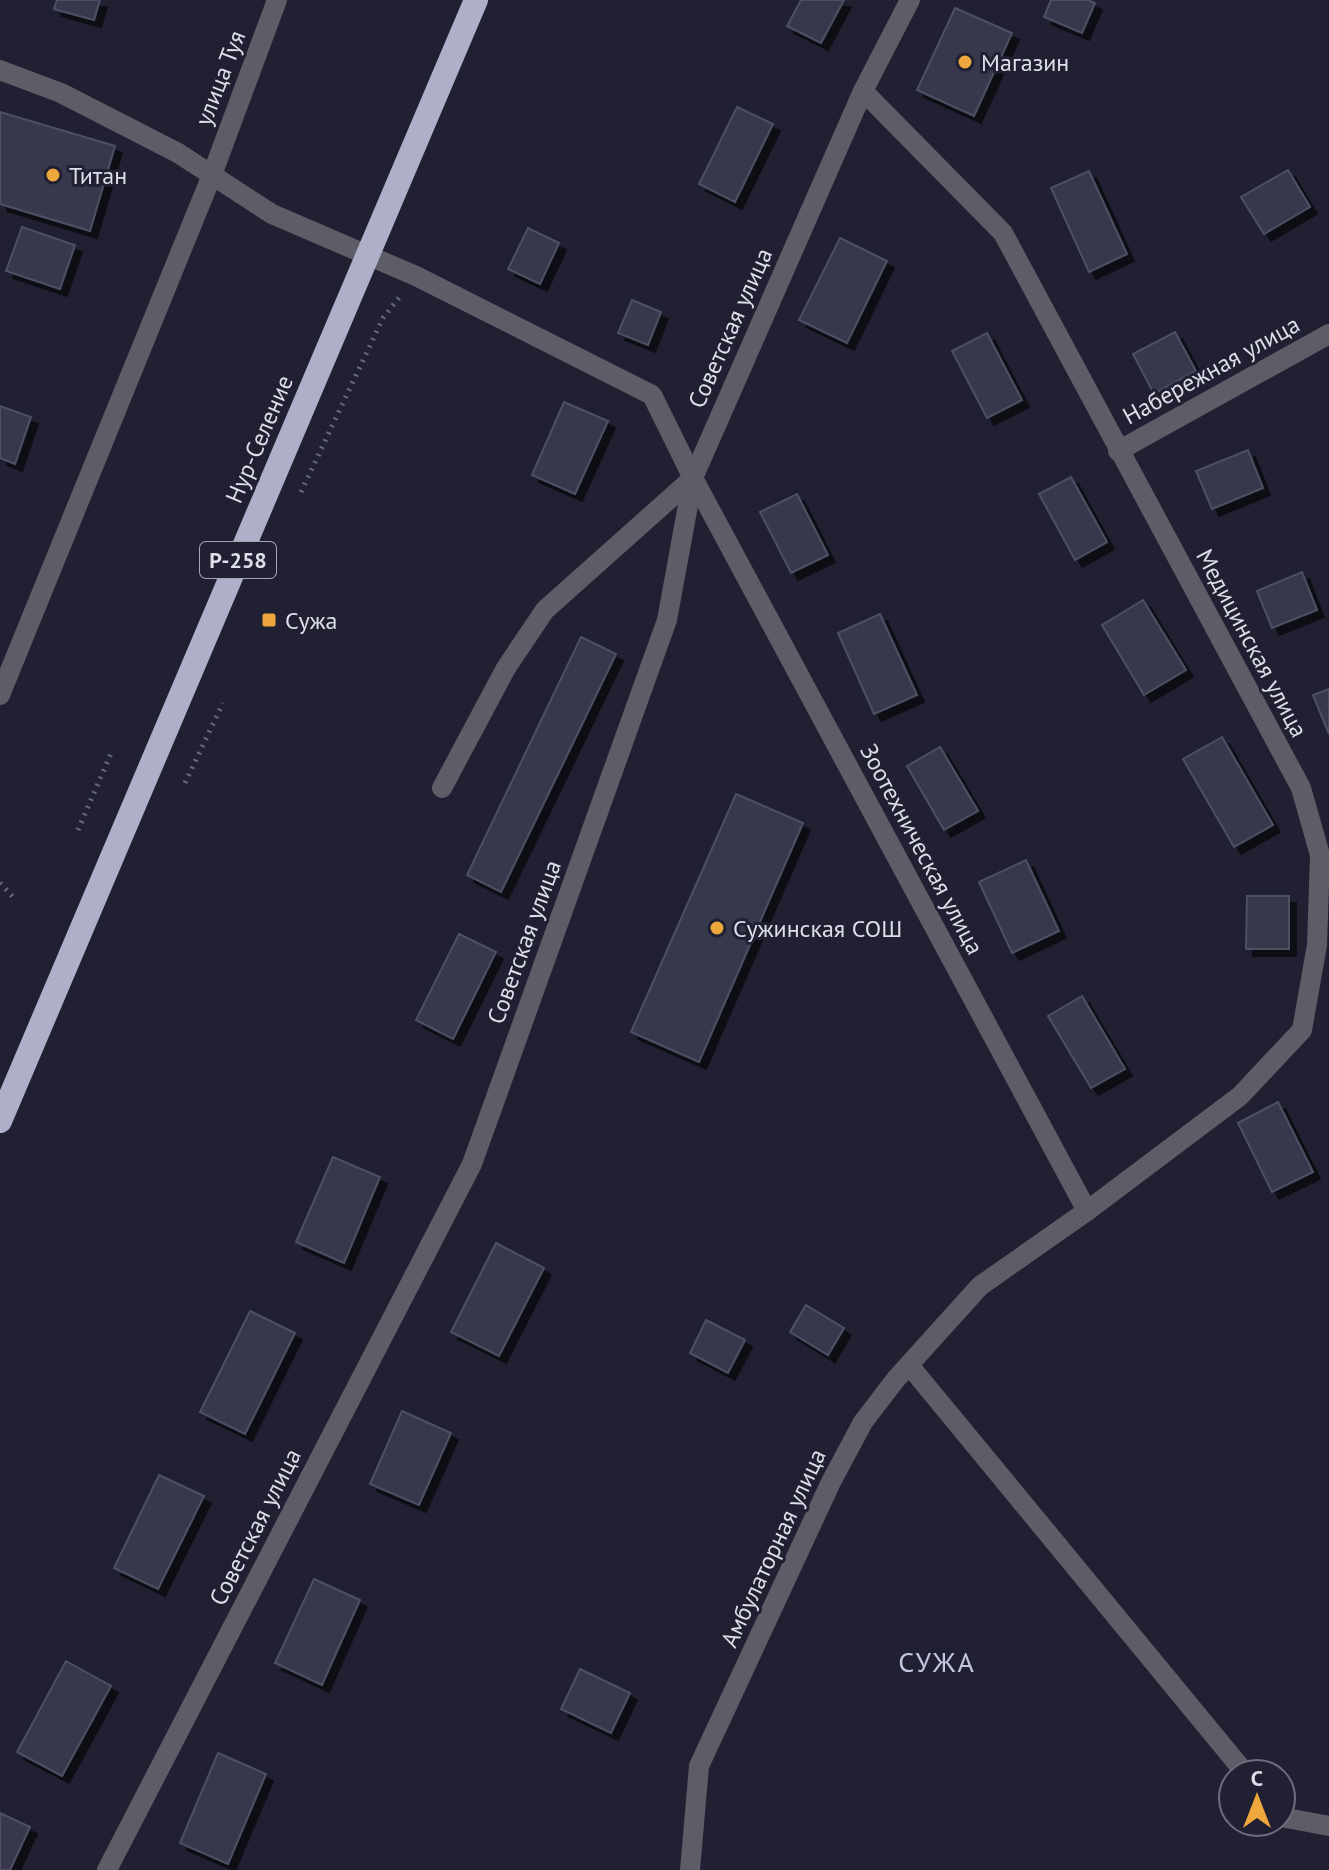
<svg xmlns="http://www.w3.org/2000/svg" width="1329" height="1870" viewBox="0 0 1329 1870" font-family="'PT Sans',sans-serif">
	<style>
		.building { fill: #38394d; stroke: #4e4f64; stroke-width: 2; filter: url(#shadow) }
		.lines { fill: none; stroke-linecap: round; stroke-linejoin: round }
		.path { stroke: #686978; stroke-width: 5; stroke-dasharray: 2 6; stroke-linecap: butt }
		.street { stroke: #5d5d67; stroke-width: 20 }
		.highway { stroke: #aeafc8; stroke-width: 24 }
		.poi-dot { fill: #eea73c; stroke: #202032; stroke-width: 3 }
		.labels { text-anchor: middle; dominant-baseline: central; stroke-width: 6; stroke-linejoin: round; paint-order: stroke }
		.shield { fill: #202032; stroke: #a4a5b3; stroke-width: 2 }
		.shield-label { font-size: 22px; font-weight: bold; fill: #dddeea }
		.poi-label { font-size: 24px; fill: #dddeea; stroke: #202032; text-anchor: start }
		.street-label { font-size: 24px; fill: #dddeea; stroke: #202032 }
		.quarter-label { font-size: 28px; letter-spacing: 2px; fill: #c4c5de; stroke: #202032 }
	</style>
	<defs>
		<filter id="shadow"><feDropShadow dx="7" dy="7" stdDeviation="0" flood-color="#0009"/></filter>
	</defs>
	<rect width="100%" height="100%" fill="#202032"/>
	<g class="building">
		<path d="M57,0H100L94,20L54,9Z"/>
		<path d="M801,0H844L821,43L787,26Z"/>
		<path d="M1051,0H1088L1095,3L1082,33L1044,17Z"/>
		<path d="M955,8L1012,33L974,116L917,90Z"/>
		<path d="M737,107L773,124L735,202L699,184Z"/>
		<path d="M0,112L115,146L90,231L0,204Z"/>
		<path d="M1288,170L1310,207L1264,234L1241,197Z"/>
		<path d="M1089,171L1127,254L1089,272L1051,188Z"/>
		<path d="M22,227L75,245L60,289L6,271Z"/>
		<path d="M528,228L559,243L540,284L508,269Z"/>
		<path d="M840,238L887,261L847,343L799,320Z"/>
		<path d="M632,300L661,312L648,345L618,333Z"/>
		<path d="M1175,332L1196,371L1154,394L1133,354Z"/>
		<path d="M987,333L1022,400L987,418L952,351Z"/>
		<path d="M564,402L608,421L575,494L532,475Z"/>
		<path d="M0,406L31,417L15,464L0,458Z"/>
		<path d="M1248,450L1263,488L1212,509L1196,471Z"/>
		<path d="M1071,477L1107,542L1075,560L1039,494Z"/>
		<path d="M797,494L828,555L791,573L760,512Z"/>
		<path d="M1302,572L1317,610L1272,628L1257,591Z"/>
		<path d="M1143,600L1186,670L1144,695L1102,625Z"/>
		<path d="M880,614L917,695L874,714L838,633Z"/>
		<path d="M581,637L616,654L501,892L467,875Z"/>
		<path d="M1329,689V734L1313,695Z"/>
		<path d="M1222,737L1273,825L1234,847L1183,759Z"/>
		<path d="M940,747L978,811L944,830L907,766Z"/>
		<path d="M736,794L803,823L699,1062L631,1032Z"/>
		<path d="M1026,860L1059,931L1012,953L979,882Z"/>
		<path d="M1247,896H1289V949H1246Z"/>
		<path d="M459,934L496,952L453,1039L416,1020Z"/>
		<path d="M1082,996L1125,1069L1091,1088L1048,1016Z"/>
		<path d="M1278,1102L1313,1172L1272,1192L1238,1123Z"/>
		<path d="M333,1157L380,1177L344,1263L296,1242Z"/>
		<path d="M496,1243L544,1268L499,1356L451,1332Z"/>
		<path d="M806,1305L844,1328L828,1355L790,1332Z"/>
		<path d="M250,1311L295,1333L245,1434L200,1412Z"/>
		<path d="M706,1320L745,1340L728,1373L690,1353Z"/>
		<path d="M402,1411L451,1433L419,1505L370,1484Z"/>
		<path d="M159,1475L204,1496L158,1589L114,1568Z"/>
		<path d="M314,1579L360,1600L322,1685L275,1663Z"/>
		<path d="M66,1661L111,1686L62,1776L17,1752Z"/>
		<path d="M580,1669L630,1693L611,1733L561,1709Z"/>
		<path d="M218,1753L266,1774L228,1864L180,1843Z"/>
		<path d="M0,1813L30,1827L10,1870H0Z"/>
	</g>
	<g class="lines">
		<g class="path">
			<path d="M301,492L383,318L402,294"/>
			<path d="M185,783L223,703"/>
			<path d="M78,830L112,751"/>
			<path d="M0,883L13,897"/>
		</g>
		<g class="street">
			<path d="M0,70L61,93L178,153L272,214L416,276L652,395L693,478L1087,1211L980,1286L896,1379L863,1422L831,1482L699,1766L690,1870"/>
			<path d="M863,91L1003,233L1301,788L1320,855L1317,945L1302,1030L1240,1096L1087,1211"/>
			<path d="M1118,451L1329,334"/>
			<path d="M0,695L212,175L277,0"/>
			<path d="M442,788L506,668L545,610L693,478"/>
			<path d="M909,1365L1246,1774"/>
			<path d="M1281,1817L1329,1826"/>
			<path d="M107,1870L472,1164L667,620L693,478L863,91L910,0"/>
		</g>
		<path class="highway" d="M0,1121L476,0"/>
	</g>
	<g class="poi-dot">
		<circle cx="965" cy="62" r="8"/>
		<circle cx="53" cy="175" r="8"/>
		<rect x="261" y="612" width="16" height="16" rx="4"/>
		<circle cx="717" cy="928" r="8"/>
	</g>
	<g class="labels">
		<rect class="shield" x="200" y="542" width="76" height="36" rx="6"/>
		<g class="shield-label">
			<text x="238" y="560">Р-258</text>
		</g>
		<g class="poi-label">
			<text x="981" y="62">Магазин</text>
			<text x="69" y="175">Титан</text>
			<text x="285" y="620">Сужа</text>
			<text x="733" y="928">Сужинская СОШ</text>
		</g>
		<g class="street-label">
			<text transform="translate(220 78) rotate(-69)">улица Туя</text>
			<text transform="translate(730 328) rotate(-66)">Советская улица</text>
			<text transform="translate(1211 370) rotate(-29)">Набережная улица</text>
			<text transform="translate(259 439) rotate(-67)">Нур-Селение</text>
			<text transform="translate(1252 643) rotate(62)">Медицинская улица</text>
			<text transform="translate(922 849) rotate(62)">Зоотехническая улица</text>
			<text transform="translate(524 942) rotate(-70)">Советская улица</text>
			<text transform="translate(255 1527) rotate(-63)">Советская улица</text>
			<text transform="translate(773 1548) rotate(-65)">Амбулаторная улица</text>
		</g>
		<g class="quarter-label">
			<text x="937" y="1661">СУЖА</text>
		</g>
	</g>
	<g transform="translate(1257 1798)"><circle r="38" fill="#202032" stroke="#6c6c7c" stroke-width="2"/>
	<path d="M0-6L14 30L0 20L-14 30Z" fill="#eea73c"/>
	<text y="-12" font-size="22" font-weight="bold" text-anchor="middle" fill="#dddeea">С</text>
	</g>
</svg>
